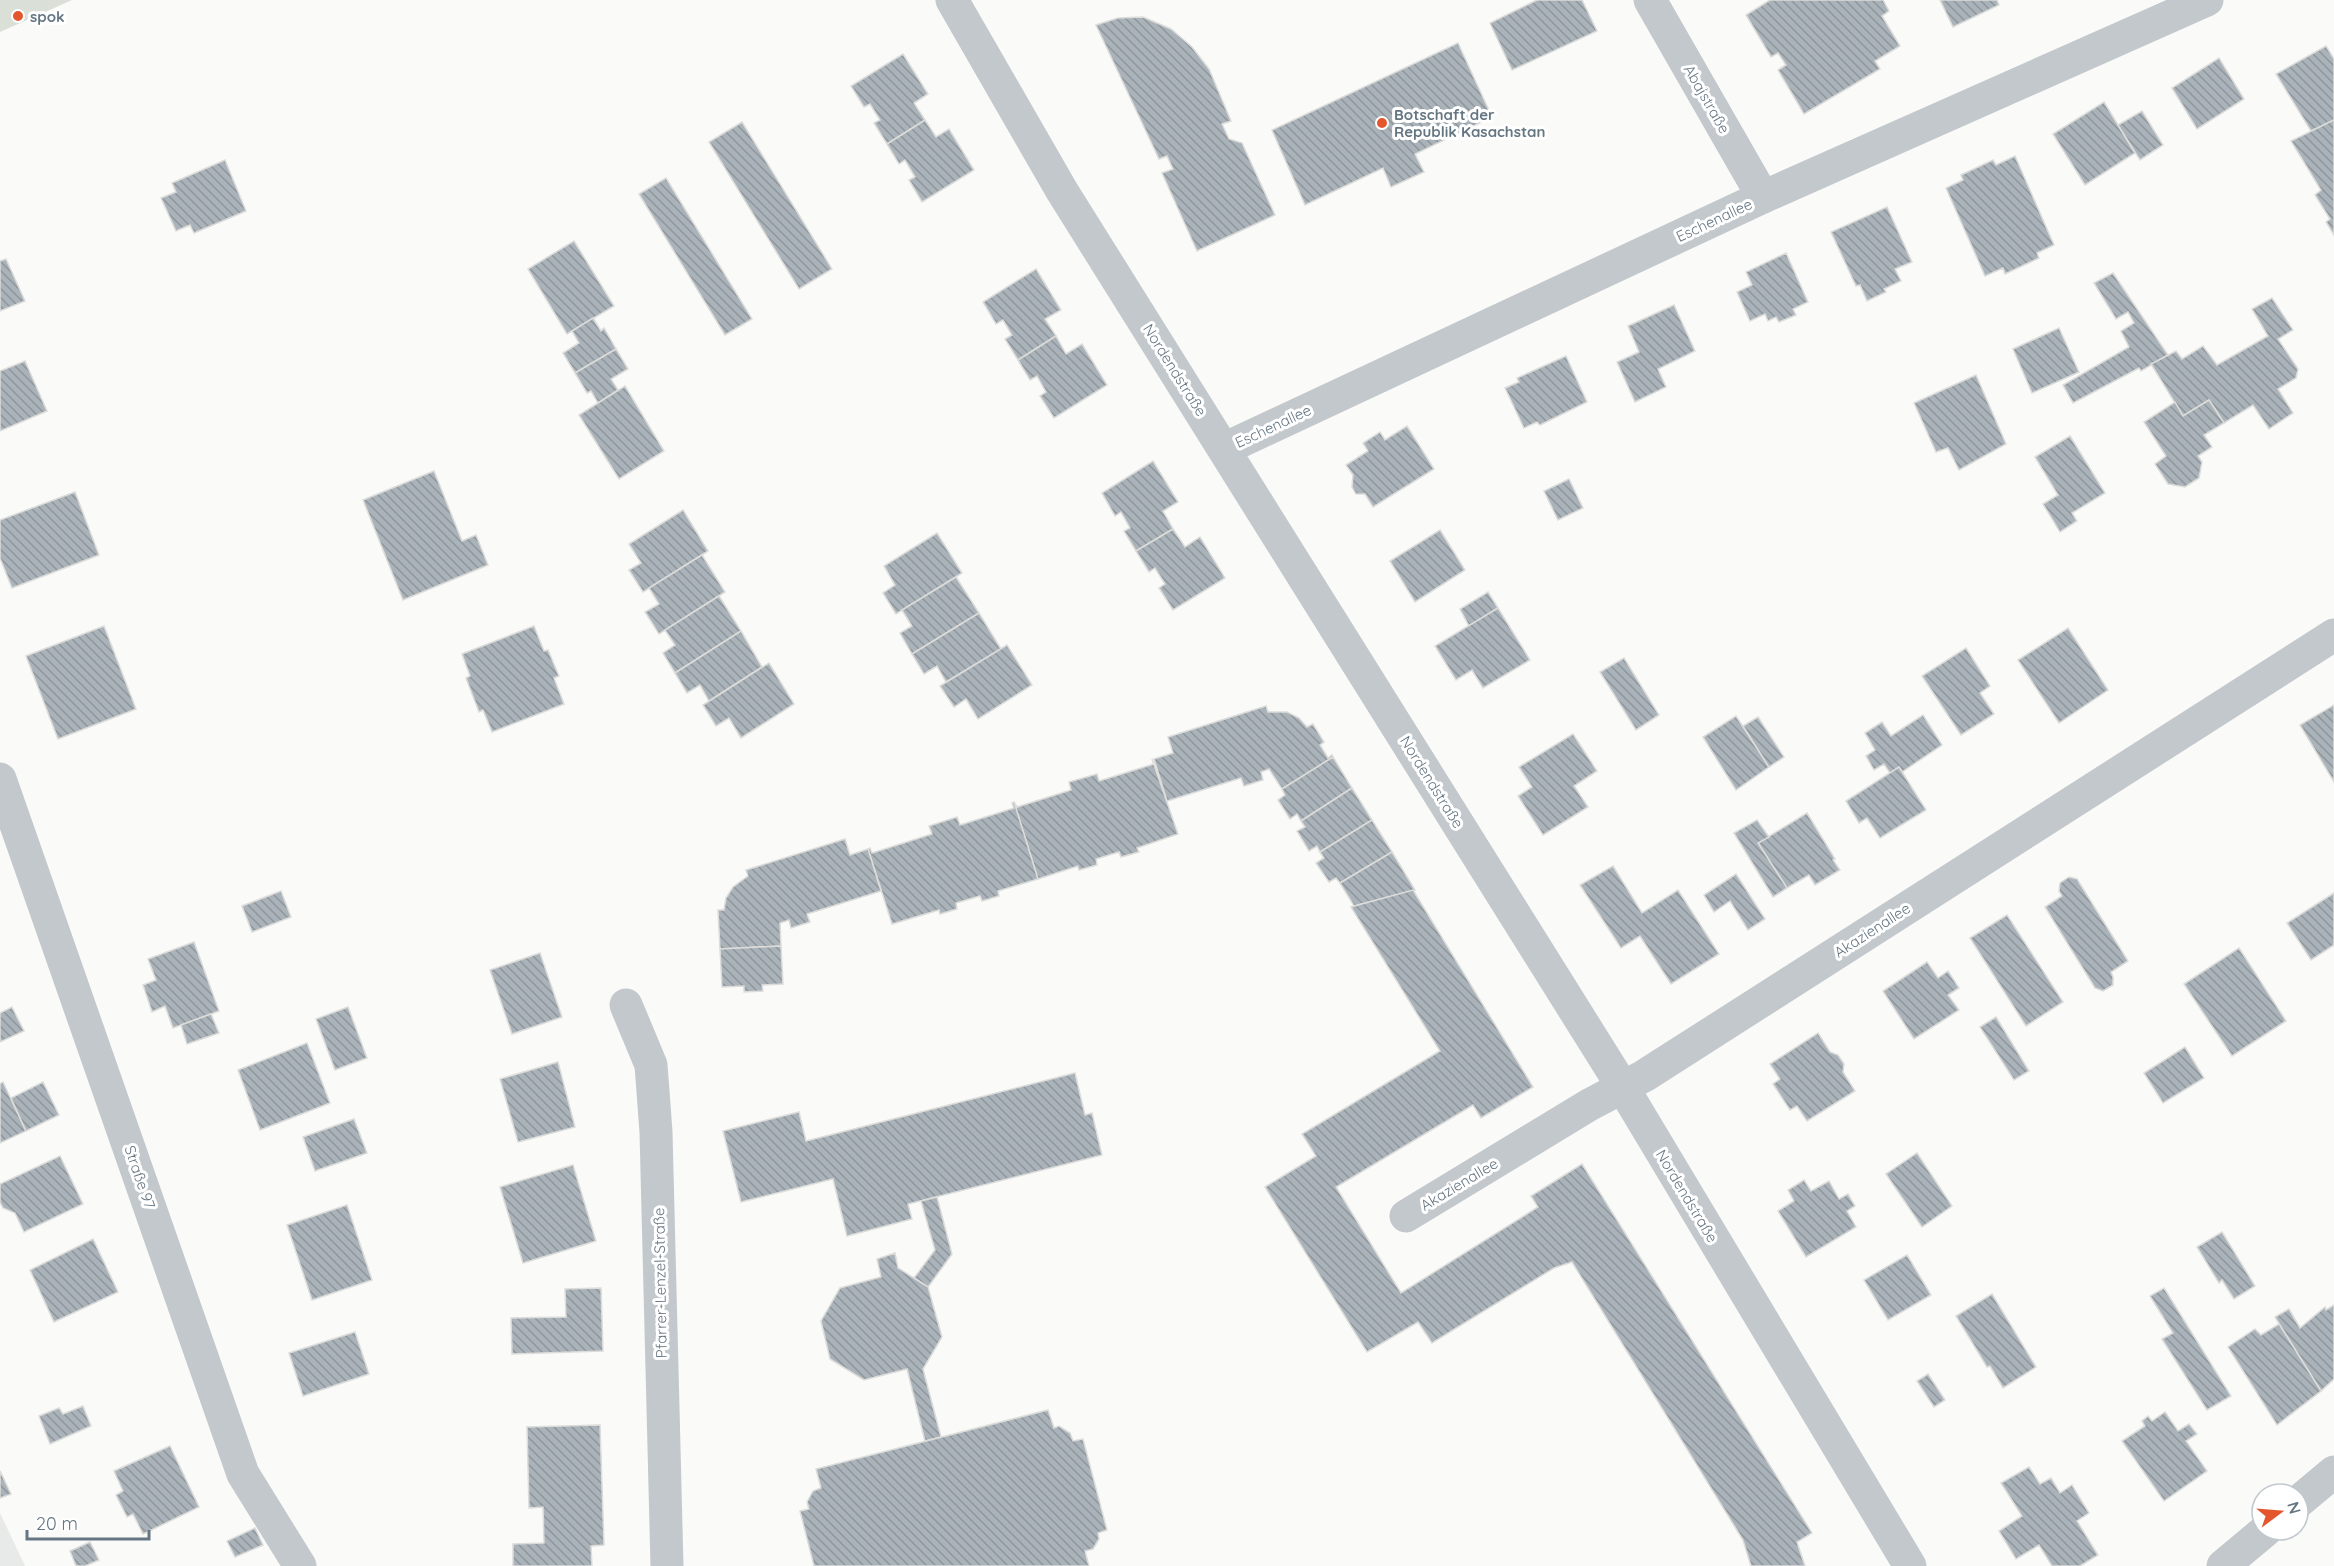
<svg xmlns="http://www.w3.org/2000/svg" width="2334" height="1566" viewBox="0 0 2334 1566" font-family="Quicksand,sans-serif">
	<style>
		.built { fill: #e8e9e9 }
		.pitch { fill: #dadfd7 }
		.building { fill: url(#building-back-hatch); stroke: #dcdcda; stroke-width: 1.5 }
		.lines { fill: none; stroke-linecap: round; stroke-linejoin: round }
		.minor { stroke: #c3c8cc; stroke-width: 33 }
		.poi-dot { fill: #e4572e; stroke: #fff; stroke-width: 2 }
		.labels { text-anchor: middle; dominant-baseline: central; stroke-width: 6; stroke-linejoin: round; paint-order: stroke }
		.poi-label { font-size: 15px; font-weight: bold; fill: #657683; stroke: #fff; text-anchor: start }
		.street-label { font-size: 15px; fill: #657683; stroke: #fff }
	</style>
	<defs>
		<pattern id="building-back-hatch" width="6" height="6" patternUnits="userSpaceOnUse" patternTransform="scale(1.5)"><rect width="6" height="6" fill="#aab3b9"/><path d="M-1 5l2 2M0 0l6 6M5-1l2 2" fill="none" stroke="#8e969c"/></pattern>
	</defs>
	<rect width="100%" height="100%" fill="#fafaf8"/>
	<path class="built" d="M0,1513L25,1566H0Z"/>
	<path class="pitch" d="M0,0H72L0,32Z"/>
	<g class="building">
		<path d="M1537,0H1582L1597,31L1512,70L1490,23Z"/>
		<path d="M1770,0H1883L1889,11L1882,16L1900,46L1875,61L1880,69L1804,114L1778,70L1786,65L1778,53L1771,57L1746,15Z"/>
		<path d="M1940,0H1997L1999,5L1953,27Z"/>
		<path d="M1143,17L1171,29L1192,47L1209,69L1231,121L1222,124L1229,139L1242,143L1275,215L1197,251L1162,173L1173,169L1167,156L1159,159L1096,25L1118,18Z"/>
		<path d="M1458,43L1492,117L1415,154L1424,172L1391,187L1383,168L1305,205L1272,130Z"/>
		<path d="M2326,46L2334,59V120L2311,131L2276,74Z"/>
		<path d="M903,54L928,94L914,103L925,120L887,144L874,123L880,120L870,104L864,107L851,86Z"/>
		<path d="M2219,58L2244,99L2197,129L2172,88Z"/>
		<path d="M2104,102L2135,153L2085,185L2053,134Z"/>
		<path d="M2142,111L2163,145L2140,160L2118,125Z"/>
		<path d="M925,120L936,137L949,129L974,170L922,202L909,180L915,177L905,160L899,164L887,144Z"/>
		<path d="M2334,120V235L2326,222L2330,219L2315,195L2321,190L2291,141Z"/>
		<path d="M742,122L832,269L799,289L709,142Z"/>
		<path d="M2015,156L2054,245L2037,253L2039,258L2005,274L2003,268L1985,276L1946,188L1963,180L1961,175L1993,160L1996,165Z"/>
		<path d="M225,160L246,211L194,233L190,225L176,231L161,198L176,192L172,183Z"/>
		<path d="M666,178L752,319L725,335L639,194Z"/>
		<path d="M1887,207L1912,262L1895,269L1901,281L1884,289L1886,292L1867,301L1860,285L1856,286L1831,232Z"/>
		<path d="M574,241L614,306L567,334L528,269Z"/>
		<path d="M1786,253L1808,302L1793,309L1796,315L1779,322L1776,317L1768,321L1765,314L1750,321L1737,292L1752,285L1746,272Z"/>
		<path d="M6,259L25,301L0,311V261Z"/>
		<path d="M1036,269L1061,310L1045,319L1056,336L1018,360L1005,339L1012,335L1003,320L996,324L983,302Z"/>
		<path d="M2113,273L2168,355L2141,371L2139,368L2073,403L2063,385L2129,347L2121,331L2134,323L2128,312L2116,319L2094,283Z"/>
		<path d="M2272,298L2293,330L2278,339L2298,369L2296,378L2278,389L2293,413L2269,429L2253,405L2224,423L2209,400L2183,416L2151,364L2176,351L2182,359L2203,346L2217,365L2268,336L2252,309Z"/>
		<path d="M1674,305L1695,351L1658,369L1666,387L1635,402L1617,362L1639,352L1628,326Z"/>
		<path d="M593,318L601,331L604,328L616,349L575,373L563,353L579,343L572,331Z"/>
		<path d="M2059,328L2079,372L2032,393L2013,349Z"/>
		<path d="M1056,336L1066,354L1082,344L1107,385L1054,418L1040,396L1046,392L1037,376L1030,380L1018,360Z"/>
		<path d="M616,349L628,369L611,379L618,390L598,403L591,391L587,393L575,373Z"/>
		<path d="M1566,356L1587,402L1540,425L1537,422L1524,428L1505,388L1519,382L1517,378Z"/>
		<path d="M25,361L47,411L0,431V371Z"/>
		<path d="M1976,375L2006,444L1959,470L1948,448L1936,452L1914,403Z"/>
		<path d="M625,386L664,451L619,479L579,415Z"/>
		<path d="M2209,400L2224,423L2204,435L2212,447L2198,456L2202,462L2199,478L2185,487L2168,484L2155,464L2166,456L2144,422L2175,402L2183,416Z"/>
		<path d="M1407,426L1434,469L1373,507L1365,494H1356L1352,487L1353,475L1346,465L1368,451L1363,443L1380,432L1385,440Z"/>
		<path d="M2070,436L2105,493L2072,513L2077,521L2060,532L2043,504L2058,495L2035,457Z"/>
		<path d="M1153,461L1178,502L1163,511L1173,529L1136,551L1124,531L1130,528L1121,512L1115,516L1102,493Z"/>
		<path d="M434,471L462,541L476,535L488,565L403,600L363,500Z"/>
		<path d="M1569,479L1583,508L1558,520L1544,491Z"/>
		<path d="M75,492L99,555L12,588L0,558V520Z"/>
		<path d="M683,510L708,551L643,592L629,570L641,563L629,544Z"/>
		<path d="M1173,529L1185,547L1200,537L1225,578L1173,610L1159,588L1165,584L1155,568L1149,572L1136,551Z"/>
		<path d="M1440,530L1465,570L1415,602L1390,561Z"/>
		<path d="M937,533L962,573L896,614L883,593L895,585L884,566Z"/>
		<path d="M702,555L725,592L659,634L645,612L659,604L649,588Z"/>
		<path d="M956,577L979,613L912,654L900,633L912,626L902,610Z"/>
		<path d="M1488,592L1498,608L1469,626L1460,609Z"/>
		<path d="M719,596L741,631L675,673L663,653L675,645L665,630Z"/>
		<path d="M1498,608L1530,660L1483,688L1472,670L1456,680L1435,646Z"/>
		<path d="M979,613L1001,649L946,682L937,666L924,674L912,654Z"/>
		<path d="M104,626L136,709L58,739L26,656Z"/>
		<path d="M534,626L544,651L548,650L559,676L554,678L564,704L492,732L483,710L479,712L466,678L470,676L462,654Z"/>
		<path d="M2068,628L2108,690L2059,723L2018,660Z"/>
		<path d="M741,631L762,667L709,701L700,685L687,693L675,673Z"/>
		<path d="M1007,645L1032,685L978,719L966,699L954,707L940,686Z"/>
		<path d="M1966,648L1990,686L1980,693L1994,714L1961,735L1922,676Z"/>
		<path d="M1624,658L1659,715L1636,730L1600,672Z"/>
		<path d="M769,663L794,704L741,738L729,718L716,726L703,705Z"/>
		<path d="M2334,705V782L2300,725Z"/>
		<path d="M1266,706L1268,712H1287L1299,718L1307,727L1313,724L1324,742L1320,745L1328,758L1332,755L1333,757L1282,789L1269,769L1261,772L1263,780L1244,786L1241,778L1167,801L1154,759L1173,753L1168,737Z"/>
		<path d="M1923,715L1942,745L1902,772L1899,767L1890,773L1884,764L1874,770L1866,756L1875,750L1865,733L1882,722L1891,736Z"/>
		<path d="M1736,716L1769,767L1736,790L1703,737Z"/>
		<path d="M1758,717L1784,757L1769,767L1743,726Z"/>
		<path d="M1573,734L1597,771L1574,786L1588,807L1543,835L1518,796L1532,787L1519,767Z"/>
		<path d="M1333,757L1352,788L1301,821L1297,814L1290,819L1278,800L1285,795L1282,789Z"/>
		<path d="M1152,759L1178,834L1137,848L1139,852L1121,857L1119,852L1096,859L1097,865L1079,870L1078,866L1038,879L1014,802L1017,807L1071,790L1069,782L1097,774L1099,781L1154,764Z"/>
		<path d="M1899,767L1926,810L1880,838L1867,818L1859,823L1846,801Z"/>
		<path d="M1352,788L1372,820L1320,852L1317,846L1309,851L1297,831L1305,827L1301,821Z"/>
		<path d="M1014,802L1038,879L998,891L999,896L982,901L980,896L956,903L957,909L940,914L939,910L892,924L868,849L870,848L872,853L932,834L929,826L957,817L960,825L1014,808L1012,803Z"/>
		<path d="M1807,813L1835,859L1833,860L1840,870L1815,885L1809,875L1787,888L1758,843Z"/>
		<path d="M1372,820L1392,852L1340,883L1336,878L1329,882L1316,863L1324,858L1320,852Z"/>
		<path d="M1757,820L1769,837L1758,843L1787,888L1773,897L1734,833Z"/>
		<path d="M845,839L850,855L868,849L881,891L807,914L810,922L791,928L789,920L780,923L781,946L720,949L718,910H724L726,898L733,887L748,876L746,870Z"/>
		<path d="M1392,852L1415,890L1354,906L1340,883Z"/>
		<path d="M1613,866L1642,913L1678,890L1719,954L1671,984L1640,936L1621,948L1580,885Z"/>
		<path d="M1736,874L1765,919L1748,930L1730,901L1714,912L1704,895Z"/>
		<path d="M2069,877L2077,879L2128,961L2111,972L2113,977V985L2103,991L2095,988L2045,907L2062,896L2059,891L2060,883Z"/>
		<path d="M1413,890L1533,1087L1481,1118L1473,1105L1336,1187L1401,1293L1538,1207L1531,1196L1582,1164L1812,1533L1797,1542L1805,1566H1751L1743,1540L1572,1262L1554,1268L1432,1343L1418,1322L1367,1352L1265,1187L1316,1156L1302,1134L1440,1051L1351,907Z"/>
		<path d="M281,891L291,917L252,932L242,906Z"/>
		<path d="M2334,893V945L2311,960L2287,923Z"/>
		<path d="M2007,915L2063,1002L2026,1026L1970,938Z"/>
		<path d="M194,942L219,1011L173,1028L165,1006L152,1012L143,985L156,980L148,959Z"/>
		<path d="M781,946L783,984L762,985L763,991L744,992V986L722,987L720,949Z"/>
		<path d="M2239,948L2286,1021L2232,1056L2184,984Z"/>
		<path d="M540,953L562,1017L512,1034L490,970Z"/>
		<path d="M1927,962L1938,978L1948,971L1959,988L1948,995L1959,1010L1914,1039L1883,991Z"/>
		<path d="M12,1007L24,1031L0,1042V1013Z"/>
		<path d="M348,1007L367,1058L335,1070L316,1019Z"/>
		<path d="M211,1014L219,1033L187,1044L181,1025Z"/>
		<path d="M1996,1017L2029,1071L2014,1080L1980,1027Z"/>
		<path d="M1818,1033L1830,1052L1838,1055L1844,1064L1843,1072L1855,1091L1807,1121L1797,1106L1790,1110L1773,1084L1780,1079L1770,1064Z"/>
		<path d="M307,1043L330,1103L260,1130L238,1070Z"/>
		<path d="M2185,1047L2204,1078L2163,1103L2144,1073Z"/>
		<path d="M558,1062L575,1127L518,1142L500,1079Z"/>
		<path d="M1075,1073L1085,1115L1092,1113L1102,1155L908,1204L912,1219L847,1236L833,1179L741,1202L723,1131L799,1112L806,1141Z"/>
		<path d="M3,1082L26,1131L0,1143V1084Z"/>
		<path d="M43,1082L59,1115L26,1131L11,1098Z"/>
		<path d="M354,1119L367,1153L315,1171L303,1137Z"/>
		<path d="M1917,1153L1952,1206L1922,1227L1886,1174Z"/>
		<path d="M60,1156L83,1204L24,1232L15,1213L3,1208L0,1202V1184Z"/>
		<path d="M573,1165L596,1241L523,1263L500,1187Z"/>
		<path d="M1804,1180L1811,1191L1829,1181L1839,1199L1848,1194L1855,1206L1847,1211L1856,1227L1806,1257L1778,1211L1794,1201L1788,1190Z"/>
		<path d="M937,1197L952,1254L928,1287L914,1278L935,1250L921,1201Z"/>
		<path d="M347,1205L372,1280L312,1300L287,1225Z"/>
		<path d="M2222,1232L2255,1286L2234,1299L2222,1280L2219,1283L2197,1247Z"/>
		<path d="M93,1239L118,1292L54,1322L30,1270Z"/>
		<path d="M895,1253L898,1268L928,1287L942,1337L923,1369L941,1437L925,1441L907,1369L864,1380L830,1359L821,1321L840,1288L881,1277L877,1259Z"/>
		<path d="M1907,1255L1931,1295L1888,1320L1864,1280Z"/>
		<path d="M601,1288L603,1351L512,1354L511,1318L566,1317L565,1289Z"/>
		<path d="M2164,1288L2231,1396L2207,1410L2162,1339L2173,1333L2150,1296Z"/>
		<path d="M1992,1294L2036,1367L2003,1388L1990,1366L1987,1367L1956,1316Z"/>
		<path d="M2334,1305V1379L2321,1391L2275,1317L2289,1309L2300,1328L2325,1307L2326,1310Z"/>
		<path d="M2279,1324L2321,1391L2277,1425L2228,1347L2255,1329L2261,1335Z"/>
		<path d="M355,1332L369,1374L303,1396L289,1353Z"/>
		<path d="M1928,1374L1945,1400L1934,1407L1917,1381Z"/>
		<path d="M83,1406L91,1426L50,1444L39,1416L59,1408L63,1414Z"/>
		<path d="M1048,1410L1054,1428L1059,1426L1070,1433L1073,1441L1083,1439L1107,1530L1098,1533L1099,1539L1093,1549L1085,1551L1089,1566H814L800,1511L809,1509L807,1502L813,1491L821,1488L816,1469Z"/>
		<path d="M2165,1412L2178,1431L2189,1424L2197,1434L2186,1441L2207,1471L2164,1501L2122,1441L2145,1426L2142,1421L2148,1416L2152,1421Z"/>
		<path d="M600,1425L604,1545L591,1546L592,1566H513V1544L544,1543L543,1507L529,1508L527,1427Z"/>
		<path d="M170,1446L199,1507L143,1534L133,1514L127,1517L116,1495L123,1491L114,1471Z"/>
		<path d="M2029,1467L2040,1484L2051,1478L2060,1493L2072,1485L2089,1513L2077,1521L2098,1555L2080,1566H2052L2039,1545L2016,1559L1999,1531L2022,1516L2001,1483Z"/>
		<path d="M0,1471L11,1494L0,1498Z"/>
		<path d="M255,1528L263,1545L235,1557L227,1541Z"/>
		<path d="M90,1542L99,1560L85,1566H76L70,1551Z"/>
	</g>
	<g class="lines">
		<g class="minor">
			<path d="M952,0L1062,191L1622,1086L1910,1566"/>
			<path d="M1650,0L1763,197"/>
			<path d="M1224,449L1763,197L2207,0"/>
			<path d="M0,779L243,1474L300,1566"/>
			<path d="M626,1005L651,1065L656,1132L667,1566"/>
			<path d="M1406,1216L1589,1105L1644,1076L2334,635"/>
			<path d="M2298,1502L2334,1472"/>
			<path d="M2223,1566L2266,1530"/>
		</g>
	</g>
	<g class="poi-dot">
		<circle cx="18" cy="16" r="6"/>
		<circle cx="1382" cy="123" r="6"/>
	</g>
	<g class="labels">
		<g class="poi-label">
			<text x="30" y="16">spok</text>
			<text x="1394" y="114">Botschaft der<tspan x="1394" dy="17">Republik Kasachstan</tspan></text>
		</g>
		<g class="street-label">
			<text transform="translate(1707 99) rotate(60)">Abajstraße</text>
			<text transform="translate(1714 220) rotate(-25)">Eschenallee</text>
			<text transform="translate(1175 370) rotate(58)">Nordendstraße</text>
			<text transform="translate(1273 426) rotate(-25)">Eschenallee</text>
			<text transform="translate(1432 782) rotate(58)">Nordendstraße</text>
			<text transform="translate(1872 930) rotate(-33)">Akazienallee</text>
			<text transform="translate(140 1177) rotate(71)">Straße 97</text>
			<text transform="translate(1459 1184) rotate(-31)">Akazienallee</text>
			<text transform="translate(1687 1196) rotate(59)">Nordendstraße</text>
			<text transform="translate(660 1283) rotate(-91)">Pfarrer-Lenzel-Straße</text>
		</g>
	</g>
	<g transform="translate(2280 1512) rotate(74)"><circle r="28" fill="#ffffff" stroke="#c1c8cd" stroke-width="1.5"/>
	<path d="M0-4.5L10 22L0 15L-10 22Z" fill="#e4572e"/>
	<text y="-9" font-size="16" font-weight="bold" text-anchor="middle" fill="#657683">N</text>
	</g>
	<path d="M27 1530v9h122v-9" fill="none" stroke="#657683" stroke-width="3"/>
	<text x="36" y="1530" font-size="18" fill="#657683" stroke="#ffffff" stroke-width="4.5" paint-order="stroke">20 m</text>
</svg>
